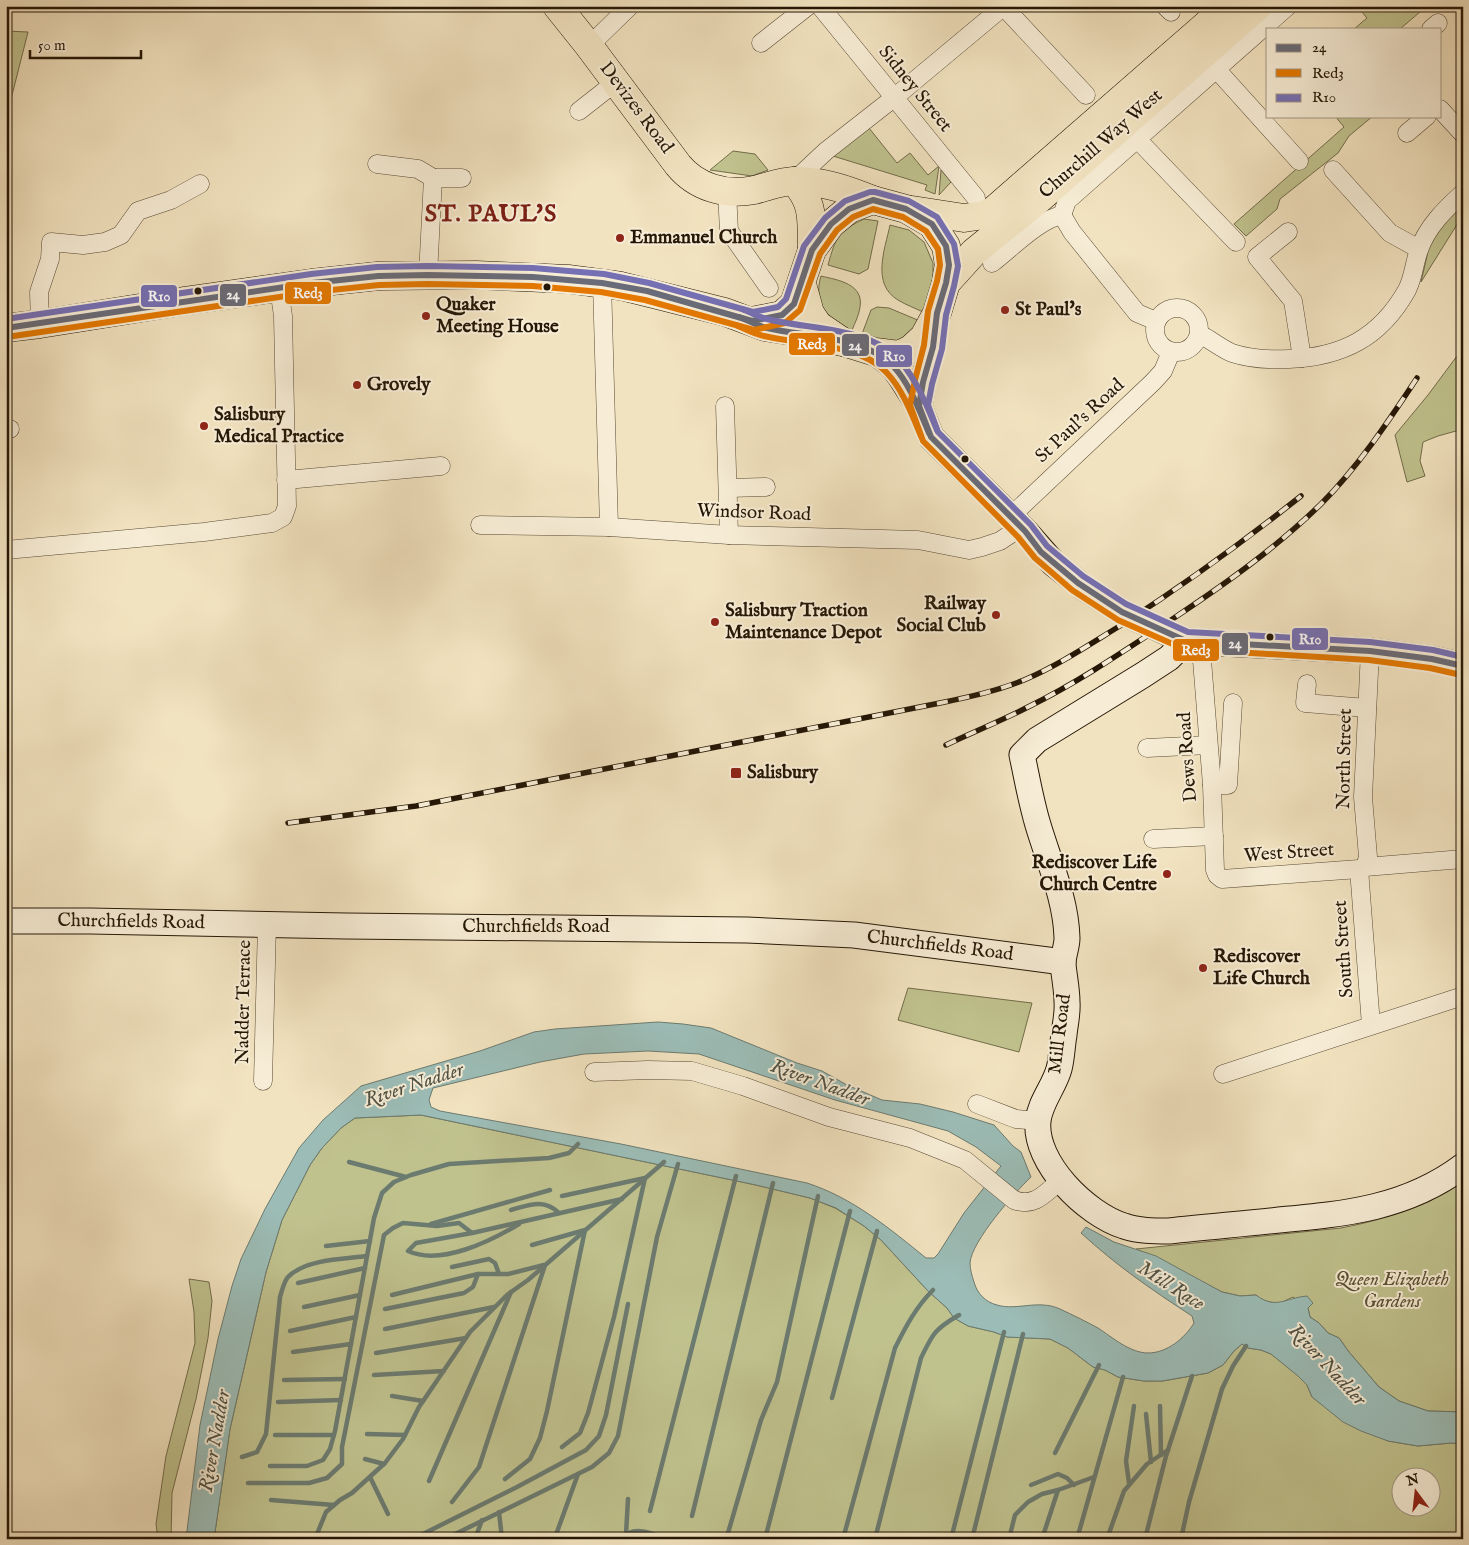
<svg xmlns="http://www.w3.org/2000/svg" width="1469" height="1545" viewBox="0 0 1469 1545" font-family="'IM FELL English',serif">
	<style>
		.green { fill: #c0c28e; stroke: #726c4a; fill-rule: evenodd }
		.water { fill: #9cbdb7; stroke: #6c7b70; fill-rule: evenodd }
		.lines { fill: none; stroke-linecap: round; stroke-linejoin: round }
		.stream { stroke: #6c7b70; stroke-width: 4.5 }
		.street-casing { stroke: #584a34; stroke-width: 19 }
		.secondary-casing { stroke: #251706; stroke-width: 27 }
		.primary-casing { stroke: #251706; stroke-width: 29 }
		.highway-casing { stroke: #251706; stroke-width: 29 }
		.street { stroke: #f7edd6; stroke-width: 18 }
		.secondary { stroke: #f7edd6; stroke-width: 25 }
		.primary { stroke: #f2e3c0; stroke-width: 28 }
		.highway { stroke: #f2e3c0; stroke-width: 28 }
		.rail-casing { stroke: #251706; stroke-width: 5.5 }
		.rail { stroke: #f7edd6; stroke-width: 4; stroke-dasharray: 11; stroke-linecap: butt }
		.bus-1-casing { stroke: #f7edd6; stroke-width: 10 }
		.bus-2-casing { stroke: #f7edd6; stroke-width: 10 }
		.bus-3-casing { stroke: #f7edd6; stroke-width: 10 }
		.bus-1 { stroke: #696b78; stroke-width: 6 }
		.bus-2 { stroke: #e47800; stroke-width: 6 }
		.bus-3 { stroke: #7570b4; stroke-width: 6 }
		.poi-dot { fill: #8f2418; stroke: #f7edd6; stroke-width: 2 }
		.bus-dot { fill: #251706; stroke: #f7edd6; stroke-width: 2 }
		.labels { text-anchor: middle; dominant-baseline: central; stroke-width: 4; stroke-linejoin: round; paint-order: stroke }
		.street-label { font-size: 19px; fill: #251706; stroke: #f7edd6 }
		.poi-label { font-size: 19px; font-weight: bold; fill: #251706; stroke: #f7edd6; text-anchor: start }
		.park-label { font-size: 19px; font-style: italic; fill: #5b5336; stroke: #f7edd6 }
		.water-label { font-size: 20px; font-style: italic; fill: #4f5144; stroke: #f7edd6 }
		.district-label { font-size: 24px; font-weight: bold; letter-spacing: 1px; fill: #7a1f14; stroke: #f7edd6 }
		.line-badge { stroke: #f7edd6; stroke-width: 2 }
		.badge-label { font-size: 14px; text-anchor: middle; font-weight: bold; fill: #fff }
	</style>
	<rect width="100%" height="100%" fill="#f2e3c0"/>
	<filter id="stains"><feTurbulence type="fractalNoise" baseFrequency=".004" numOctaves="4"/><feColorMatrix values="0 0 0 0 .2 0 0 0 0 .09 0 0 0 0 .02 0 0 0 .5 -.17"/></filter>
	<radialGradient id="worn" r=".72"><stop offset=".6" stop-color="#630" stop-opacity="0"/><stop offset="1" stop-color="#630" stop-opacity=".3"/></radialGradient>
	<g class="green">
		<path d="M1357,6H1427L1400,29H1354L1367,18Z"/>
		<path d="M6,31L28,32L6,119Z"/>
		<path d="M1335,116H1373L1349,136L1338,153L1280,199L1277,209L1246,236L1234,224L1344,127Z"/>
		<path d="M869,128L897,163L910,153L928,175L939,166L935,194L925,190L927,185L833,156Z"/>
		<path d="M733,151L755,154L768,170L752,176L710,170Z"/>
		<path d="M941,170L951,182L939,195Z"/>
		<path d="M1463,201V215L1421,282L1430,243L1438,228Z"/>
		<path d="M864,219L878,221L868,269L859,274L828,265C836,237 837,232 864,219Z"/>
		<path d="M890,225L909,230L924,242L933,263V286L923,312C915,308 906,305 898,300C871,284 885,249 890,225Z"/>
		<path d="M821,276C838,280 864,284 860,307C859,315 855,323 852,330C827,320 813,303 821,276Z"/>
		<path d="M877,307L889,308L920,321L901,343H881L862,334L871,310Z"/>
		<path d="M1463,348V429L1438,436L1423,442L1420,461L1425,476L1407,482L1395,435L1428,395Z"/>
		<path d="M908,988L1032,1003L1019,1052L898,1020Z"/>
		<path d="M421,1115L756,1185L810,1198L835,1208L864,1226L881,1240L928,1291L947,1308L954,1318L968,1326L994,1332L1007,1337L1050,1339L1068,1348L1093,1367L1105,1370L1118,1377L1144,1381H1163L1208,1373L1223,1365L1234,1351L1242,1344L1248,1348L1261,1350L1271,1354L1298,1375L1307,1385L1312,1397L1327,1408L1388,1441L1418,1446L1451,1443L1463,1444V1539H214L230,1429L266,1272L282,1220L310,1165L322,1148L341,1128L355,1118ZM1402,1478H1432V1508H1402Z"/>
		<path d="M1463,1181V1412L1428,1411L1399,1401L1379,1387L1349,1352L1339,1338L1328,1333L1319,1323L1310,1317L1308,1308L1293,1297L1278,1304L1262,1300L1256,1295L1240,1296L1222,1292L1136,1249L1341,1228C1372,1222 1401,1214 1430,1201C1441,1195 1452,1187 1463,1181Z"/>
		<path d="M189,1279L209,1282L212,1301L208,1338L196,1399L172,1493L171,1539H158L156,1524L166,1456L195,1343L194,1312Z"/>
	</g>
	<path class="water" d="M658,1022L683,1024L711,1028L797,1063L822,1071L847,1085L882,1100L920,1104L953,1112L994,1125L1013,1146L1021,1152L1031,1177C1015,1192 971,1242 970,1263C970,1269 972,1276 974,1282C977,1293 985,1302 997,1305C1017,1311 1038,1299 1060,1309C1073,1315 1085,1321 1098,1328C1112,1337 1130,1353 1148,1353C1167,1353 1185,1338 1194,1323L1192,1316C1152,1290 1117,1266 1081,1233L1086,1227L1114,1242L1156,1256L1222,1292L1240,1296L1256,1295C1276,1310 1285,1298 1307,1296L1313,1303L1308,1308L1310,1317L1319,1323L1328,1333L1339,1338L1349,1352L1379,1387L1399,1401L1428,1411L1463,1412V1444L1451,1443L1418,1446L1388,1441L1361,1431L1343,1422L1312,1397L1307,1385L1298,1376L1271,1354L1261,1350L1248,1348L1242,1344L1234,1351L1223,1365L1208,1373L1162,1381H1144L1118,1377L1105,1370L1093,1367L1068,1348L1050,1339L1007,1337L994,1332L968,1326L954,1318L947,1308L928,1291L881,1240L864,1226L836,1208L810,1198L756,1185L421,1115L355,1118L341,1128L322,1148L310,1165L282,1220L266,1272L230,1429L214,1539H186L200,1425L218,1339L232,1286L241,1259L265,1209L299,1148L323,1120L361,1086L480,1051L534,1032L555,1029ZM648,1051L699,1054L835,1100L948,1131L976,1147L1001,1166L964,1213L938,1254L934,1258H926C889,1228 853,1198 807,1183L621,1144L440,1111L431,1107L429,1100L433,1088L540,1062L584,1054Z"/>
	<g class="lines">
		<g class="stream">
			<path d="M349,1162L406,1177"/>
			<path d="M562,1196L645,1178L614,1317L588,1413L580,1433L562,1447"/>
			<path d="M511,1210C529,1205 544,1198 559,1213"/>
			<path d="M431,1224L550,1190"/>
			<path d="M472,1233L416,1243L408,1251C441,1266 491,1241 519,1224"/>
			<path d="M326,1246L370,1241"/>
			<path d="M452,1267L489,1259L495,1263L499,1274"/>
			<path d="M298,1283L365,1268"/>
			<path d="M392,1295L478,1274"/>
			<path d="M304,1307L360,1295"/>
			<path d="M385,1309L464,1293L473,1287L478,1274H508L544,1265"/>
			<path d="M385,1329L494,1307"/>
			<path d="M290,1331L356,1317"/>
			<path d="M293,1352L351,1344"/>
			<path d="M376,1353L466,1338"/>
			<path d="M374,1375L444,1371"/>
			<path d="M284,1380L345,1379"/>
			<path d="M392,1396L423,1401"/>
			<path d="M832,1398L877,1231"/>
			<path d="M278,1402L341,1400"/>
			<path d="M1160,1406L1161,1455"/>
			<path d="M1146,1414L1151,1462"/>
			<path d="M367,1434L405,1435"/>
			<path d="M275,1435H334"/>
			<path d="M1055,1453L1099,1365"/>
			<path d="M242,1457L257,1452L266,1434L280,1297C282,1291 284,1280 289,1276C307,1259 344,1259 367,1256"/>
			<path d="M365,1459L384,1464"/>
			<path d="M270,1466H307L323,1460L330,1449L335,1431L374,1218L382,1193L394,1182L411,1175L449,1164L549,1158L569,1153L578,1144"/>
			<path d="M370,1477L388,1514"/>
			<path d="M505,1479L530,1459L540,1438L547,1411L585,1230L532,1245"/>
			<path d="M429,1481L511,1292"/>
			<path d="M248,1483H309L327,1478L342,1464V1447L384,1235L393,1228L403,1223L437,1226L459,1223L472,1233L622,1199"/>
			<path d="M1129,1483L1126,1461L1134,1406"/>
			<path d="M1031,1485L1058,1474L1067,1478L1074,1485"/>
			<path d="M271,1500L334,1505"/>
			<path d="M452,1502L479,1467L545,1265"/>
			<path d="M650,1511L736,1176"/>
			<path d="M499,1512L502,1539"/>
			<path d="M692,1516L773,1183"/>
			<path d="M557,1532L578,1474"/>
			<path d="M728,1533L761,1420L777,1382L818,1196"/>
			<path d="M626,1534L628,1499"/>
			<path d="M269,1536L315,1537"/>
			<path d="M315,1539L326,1512L340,1500L352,1493L385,1463L403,1439L419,1407L470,1332L507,1295L528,1280L664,1162"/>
			<path d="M413,1539L517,1487L586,1450L599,1436L606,1415L628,1304"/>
			<path d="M445,1539L592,1467L609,1453L618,1436L657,1237L678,1164"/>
			<path d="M475,1539L482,1520"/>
			<path d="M622,1539C633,1524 653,1534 667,1539"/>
			<path d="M765,1539L850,1211"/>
			<path d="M843,1539L895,1348C906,1326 916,1307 933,1290"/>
			<path d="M875,1539L921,1358C933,1333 935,1329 959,1315"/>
			<path d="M951,1539L1004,1332"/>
			<path d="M972,1539L1023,1334"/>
			<path d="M1009,1539L1015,1515L1028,1502L1042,1494L1058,1490L1094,1477"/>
			<path d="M1042,1539L1058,1490"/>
			<path d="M1077,1539L1123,1377"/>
			<path d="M1107,1539L1124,1491L1147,1464L1168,1450"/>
			<path d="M1145,1539L1166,1456L1192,1376"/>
			<path d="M1181,1539L1189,1502L1222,1389L1233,1366L1246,1346"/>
		</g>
		<defs>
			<g id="street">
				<path d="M820,6L976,198"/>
				<path d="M1003,6L1086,95"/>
				<path d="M1165,6L1171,12"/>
				<path d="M1431,29L1438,23"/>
				<path d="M761,43L808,6"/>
				<path d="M589,46L630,6"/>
				<path d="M1217,70L1299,161"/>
				<path d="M1440,109L1463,134"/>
				<path d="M579,111L616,82"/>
				<path d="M1407,133L1427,116"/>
				<path d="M1137,139L1236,242"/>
				<path d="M377,164L418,169L433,178L428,275"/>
				<path d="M1333,170L1390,233L1419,249"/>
				<path d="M433,178H462"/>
				<path d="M794,181L826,151L895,97L1004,6"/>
				<path d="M727,192L729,231L769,288"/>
				<path d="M1062,215L1072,232L1137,313L1156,321"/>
				<path d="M1288,232L1257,257L1293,301L1302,358"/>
				<path d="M992,263C1012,248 1038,220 1062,215L1067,201L1288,6"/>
				<path d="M602,283L609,527"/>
				<circle cx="1177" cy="330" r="22"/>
				<path d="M40,324L39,292L50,259L51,242L83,245L105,242L121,235L138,211L171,200L200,184"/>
				<path d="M1199,334C1210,339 1222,349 1232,353C1250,359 1270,360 1289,359C1342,357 1380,338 1407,290C1414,276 1414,263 1419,250C1427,227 1445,209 1463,193"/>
				<path d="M725,406L729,535"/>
				<path d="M6,429H10"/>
				<path d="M286,480L441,466"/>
				<path d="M729,488L766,487"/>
				<path d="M1010,517L1153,382L1163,371L1171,352"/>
				<path d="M480,525L609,527L729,535L918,540L969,550L982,547L1000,541L1021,527"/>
				<path d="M6,550L204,532L272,523L283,517L287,506L283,316L279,288"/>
				<path d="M1186,641L1202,660L1212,785L1215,870L1217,875L1222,879L1359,869L1365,867L1463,859"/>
				<path d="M1307,684L1305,703L1367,708"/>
				<path d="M1147,748L1208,745"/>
				<path d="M1212,785H1228L1233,703"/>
				<path d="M1153,839L1214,836"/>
				<path d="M1365,867L1368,857L1363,797L1370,651"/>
				<path d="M1359,869L1371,1025"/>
				<path d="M594,1072L648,1070L692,1071L743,1086L829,1117L910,1138L965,1160L1014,1200C1035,1208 1046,1192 1061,1180"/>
				<path d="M1223,1074L1463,996"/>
				<path d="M263,1081L267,924"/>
				<path d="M977,1104L1016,1119L1038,1121"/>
			</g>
			<g id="secondary">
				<path d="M875,352L892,365L902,379L919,406L931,437L1025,531L1054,564L1083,587L1122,612L1186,641L1370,651L1432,659L1463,666"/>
				<path d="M919,406L923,382L933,347L937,313"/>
				<path d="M1186,641L1169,658L1143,675L1037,740L1022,755C1027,778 1031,802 1038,825C1049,862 1066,899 1067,938C1067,947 1063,955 1063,964C1064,976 1067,989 1067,1002C1068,1013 1065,1024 1064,1035C1062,1046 1062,1058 1059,1069C1054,1087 1040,1102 1038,1121C1034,1163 1086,1214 1124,1226C1138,1231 1154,1231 1169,1231C1205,1227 1242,1224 1279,1220C1346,1214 1407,1208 1463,1166"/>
				<path d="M6,921H90L346,926L747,930L854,935L1063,962"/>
			</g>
			<g id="primary">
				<path d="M557,6L589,46L678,165C696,187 725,196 754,190C767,187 781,181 795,181C823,181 848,190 873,200"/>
				<path d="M794,181C815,204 811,220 812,250"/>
			</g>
			<g id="highway">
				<path d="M912,210L964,218L984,215L994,210L1228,6"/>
				<path d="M946,283L974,252L1038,200L1258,6"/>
				<path d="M752,321L782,315L794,304L812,250L831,224L849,209L873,200L906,209L932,224L946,246L949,265L946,283L937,313L924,337L911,349L899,355L875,352L843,342L818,325L810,313L802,284"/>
				<path d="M6,328L40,324L184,301L312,283L378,276L476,275L568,279L621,286L725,312L765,327L803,333L843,342"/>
			</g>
		</defs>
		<use href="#street" class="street-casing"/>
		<use href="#secondary" class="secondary-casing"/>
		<use href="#primary" class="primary-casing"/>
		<use href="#highway" class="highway-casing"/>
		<use href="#street" class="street"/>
		<use href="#secondary" class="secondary"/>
		<use href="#primary" class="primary"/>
		<use href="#highway" class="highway"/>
		<defs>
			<g id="rail">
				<path d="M946,745C973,732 1001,721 1028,707C1079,682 1127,649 1174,618C1225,584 1276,548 1321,504C1358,467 1388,422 1417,378"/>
				<path d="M288,823L416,806L940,703C969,697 997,691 1024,680C1059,665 1090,644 1123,624C1185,584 1243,542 1301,496"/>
			</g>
		</defs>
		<use href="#rail" class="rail-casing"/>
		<use href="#rail" class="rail"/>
		<defs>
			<g id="bus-1">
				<path d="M739,317C748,320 757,326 767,328C806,337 864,336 893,366C910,384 919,410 929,433"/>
				<path d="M6,328L312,283L378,276L428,275L533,277L602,283L647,291L752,321L782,315L794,304L812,250L831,224L849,209L873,200L906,209L932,224L946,246L949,265L946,283L937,313L933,347L923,382L919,406L931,437L1025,531L1041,552L1078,583L1122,612L1186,641L1370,651L1432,659L1463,666"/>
			</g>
			<g id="bus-2">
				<path d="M736,325C745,329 754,334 764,336C801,345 860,343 887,373C903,390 912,415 921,436"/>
				<path d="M7,337L313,292L379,285L428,284L533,286L601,292L645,300L754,330L785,323L800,310L820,254L837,230L853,217L873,209L903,217L926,231L938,249L940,265L937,281L928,311L924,345L915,380L910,405L923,441L1018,537L1035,558L1072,590L1118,620L1184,649L1369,660L1430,668L1461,675"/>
			</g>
			<g id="bus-3">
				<path d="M742,309C750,312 758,317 767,319C809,330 870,326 901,362C917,381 927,406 937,430"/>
				<path d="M6,319L311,274L377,267L428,266L533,268L604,274L649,283L753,312L778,307L786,299L804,246L825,218L845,201L870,192H875L909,201L937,217L954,244L958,266L954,286L946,315L942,349L932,384L928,405L938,432L1031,525L1047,546L1083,576L1126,604L1188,632L1370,642L1433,650L1463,657"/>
			</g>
		</defs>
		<use href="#bus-1" class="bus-1-casing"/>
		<use href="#bus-2" class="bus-2-casing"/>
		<use href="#bus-3" class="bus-3-casing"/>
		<use href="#bus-1" class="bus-1"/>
		<use href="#bus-2" class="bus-2"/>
		<use href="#bus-3" class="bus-3"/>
	</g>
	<g class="poi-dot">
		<circle cx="620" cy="238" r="5"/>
		<circle cx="1005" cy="310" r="5"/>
		<circle cx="426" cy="316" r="5"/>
		<circle cx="357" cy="385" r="5"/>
		<circle cx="204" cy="426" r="5"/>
		<circle cx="996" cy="615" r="5"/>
		<circle cx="715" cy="622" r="5"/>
		<rect x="730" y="767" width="12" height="12" rx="2.5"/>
		<circle cx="1167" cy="874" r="5"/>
		<circle cx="1203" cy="968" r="5"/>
	</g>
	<g class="bus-dot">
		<circle cx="547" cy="287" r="4.5"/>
		<circle cx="198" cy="291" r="4.5"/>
		<circle cx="965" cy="459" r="4.5"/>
		<circle cx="1270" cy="637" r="4.5"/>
	</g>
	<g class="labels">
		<g class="street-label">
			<text transform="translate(915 89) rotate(51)">Sidney Street</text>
			<text transform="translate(636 108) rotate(53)">Devizes Road</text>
			<text transform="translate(1101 144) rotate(-41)">Churchill Way West</text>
			<text transform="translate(1080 421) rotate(-43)">St Paul's Road</text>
			<text transform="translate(754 513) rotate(2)">Windsor Road</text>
			<text transform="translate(1188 757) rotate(-94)">Dews Road</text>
			<text transform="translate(1345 759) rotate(-89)">North Street</text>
			<text transform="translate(1289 853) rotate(-4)">West Street</text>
			<text transform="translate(131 922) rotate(1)">Churchfields Road</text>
			<text x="536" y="927">Churchfields Road</text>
			<text transform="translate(940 946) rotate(7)">Churchfields Road</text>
			<text transform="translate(1344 949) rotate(-94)">South Street</text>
			<text transform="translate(244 1002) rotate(-89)">Nadder Terrace</text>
			<text transform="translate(1060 1034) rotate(-83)">Mill Road</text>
		</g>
		<g class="poi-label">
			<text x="630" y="238">Emmanuel Church</text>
			<text x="436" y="305">Quaker<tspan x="436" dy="22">Meeting House</tspan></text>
			<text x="1015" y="310">St Paul's</text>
			<text x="367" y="385">Grovely</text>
			<text x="214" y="415">Salisbury<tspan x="214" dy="22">Medical Practice</tspan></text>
			<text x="986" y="604" text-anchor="end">Railway<tspan x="986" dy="22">Social Club</tspan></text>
			<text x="725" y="611">Salisbury Traction<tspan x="725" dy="22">Maintenance Depot</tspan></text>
			<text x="747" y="773">Salisbury</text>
			<text x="1157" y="863" text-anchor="end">Rediscover Life<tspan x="1157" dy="22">Church Centre</tspan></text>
			<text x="1213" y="957">Rediscover<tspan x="1213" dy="22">Life Church</tspan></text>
		</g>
		<g class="park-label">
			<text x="1392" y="1280">Queen Elizabeth<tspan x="1392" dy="22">Gardens</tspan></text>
		</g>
		<g class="water-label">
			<text transform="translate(820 1083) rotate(20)">River Nadder</text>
			<text transform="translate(414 1085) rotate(-18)">River Nadder</text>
			<text transform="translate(1171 1286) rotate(32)">Mill Race</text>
			<text transform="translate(1327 1365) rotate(47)">River Nadder</text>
			<text transform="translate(215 1441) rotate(-80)">River Nadder</text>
		</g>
		<g class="district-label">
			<text x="491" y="214">ST. PAUL'S</text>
		</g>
	</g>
	<g class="line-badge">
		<rect x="284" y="281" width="48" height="24" rx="5" fill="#e47800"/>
		<rect x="219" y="283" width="28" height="24" rx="5" fill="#696b78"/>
		<rect x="140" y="284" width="38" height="24" rx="5" fill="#7570b4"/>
		<rect x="788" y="332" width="48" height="24" rx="5" fill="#e47800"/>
		<rect x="841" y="333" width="29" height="24" rx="5" fill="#696b78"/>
		<rect x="875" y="344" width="38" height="24" rx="5" fill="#7570b4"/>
		<rect x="1291" y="627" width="38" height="24" rx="5" fill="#7570b4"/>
		<rect x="1221" y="632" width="28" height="24" rx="5" fill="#696b78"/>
		<rect x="1172" y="638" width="48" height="24" rx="5" fill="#e47800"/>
	</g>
	<g class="badge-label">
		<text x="308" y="298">Red3</text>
		<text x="233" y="299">24</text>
		<text x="159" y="301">R10</text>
		<text x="812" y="349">Red3</text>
		<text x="855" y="350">24</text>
		<text x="894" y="361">R10</text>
		<text x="1310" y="644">R10</text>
		<text x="1235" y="648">24</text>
		<text x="1196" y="655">Red3</text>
	</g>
	<rect width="1469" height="1545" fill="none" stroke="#f2e3c0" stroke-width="25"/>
	<rect x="8" y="8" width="1454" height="1530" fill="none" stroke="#251706" stroke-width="2.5"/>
	<rect x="12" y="12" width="1444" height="1520" fill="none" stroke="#251706"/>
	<rect x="1266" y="28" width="175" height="90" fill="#f7edd6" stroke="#a39783"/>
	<rect x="1276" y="44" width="25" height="8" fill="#696b78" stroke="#a39783"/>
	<text x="1312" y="52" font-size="15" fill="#251706">24</text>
	<rect x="1276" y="69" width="25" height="8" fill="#e47800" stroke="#a39783"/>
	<text x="1312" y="78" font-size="15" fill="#251706">Red3</text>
	<rect x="1276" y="94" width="25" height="8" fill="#7570b4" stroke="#a39783"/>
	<text x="1312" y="102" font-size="15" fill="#251706">R10</text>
	<g transform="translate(1416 1492) rotate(345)"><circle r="24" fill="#f7edd6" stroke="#a39783"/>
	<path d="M0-4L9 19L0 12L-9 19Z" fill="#8f2418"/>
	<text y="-8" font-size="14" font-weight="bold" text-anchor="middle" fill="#251706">N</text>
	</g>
	<path d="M30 50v8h111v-8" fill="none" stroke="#251706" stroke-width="2.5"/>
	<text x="38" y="50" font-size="15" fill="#251706" stroke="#f7edd6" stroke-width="4" paint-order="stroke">50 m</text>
	<rect width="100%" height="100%" filter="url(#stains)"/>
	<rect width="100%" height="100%" fill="url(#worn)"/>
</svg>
